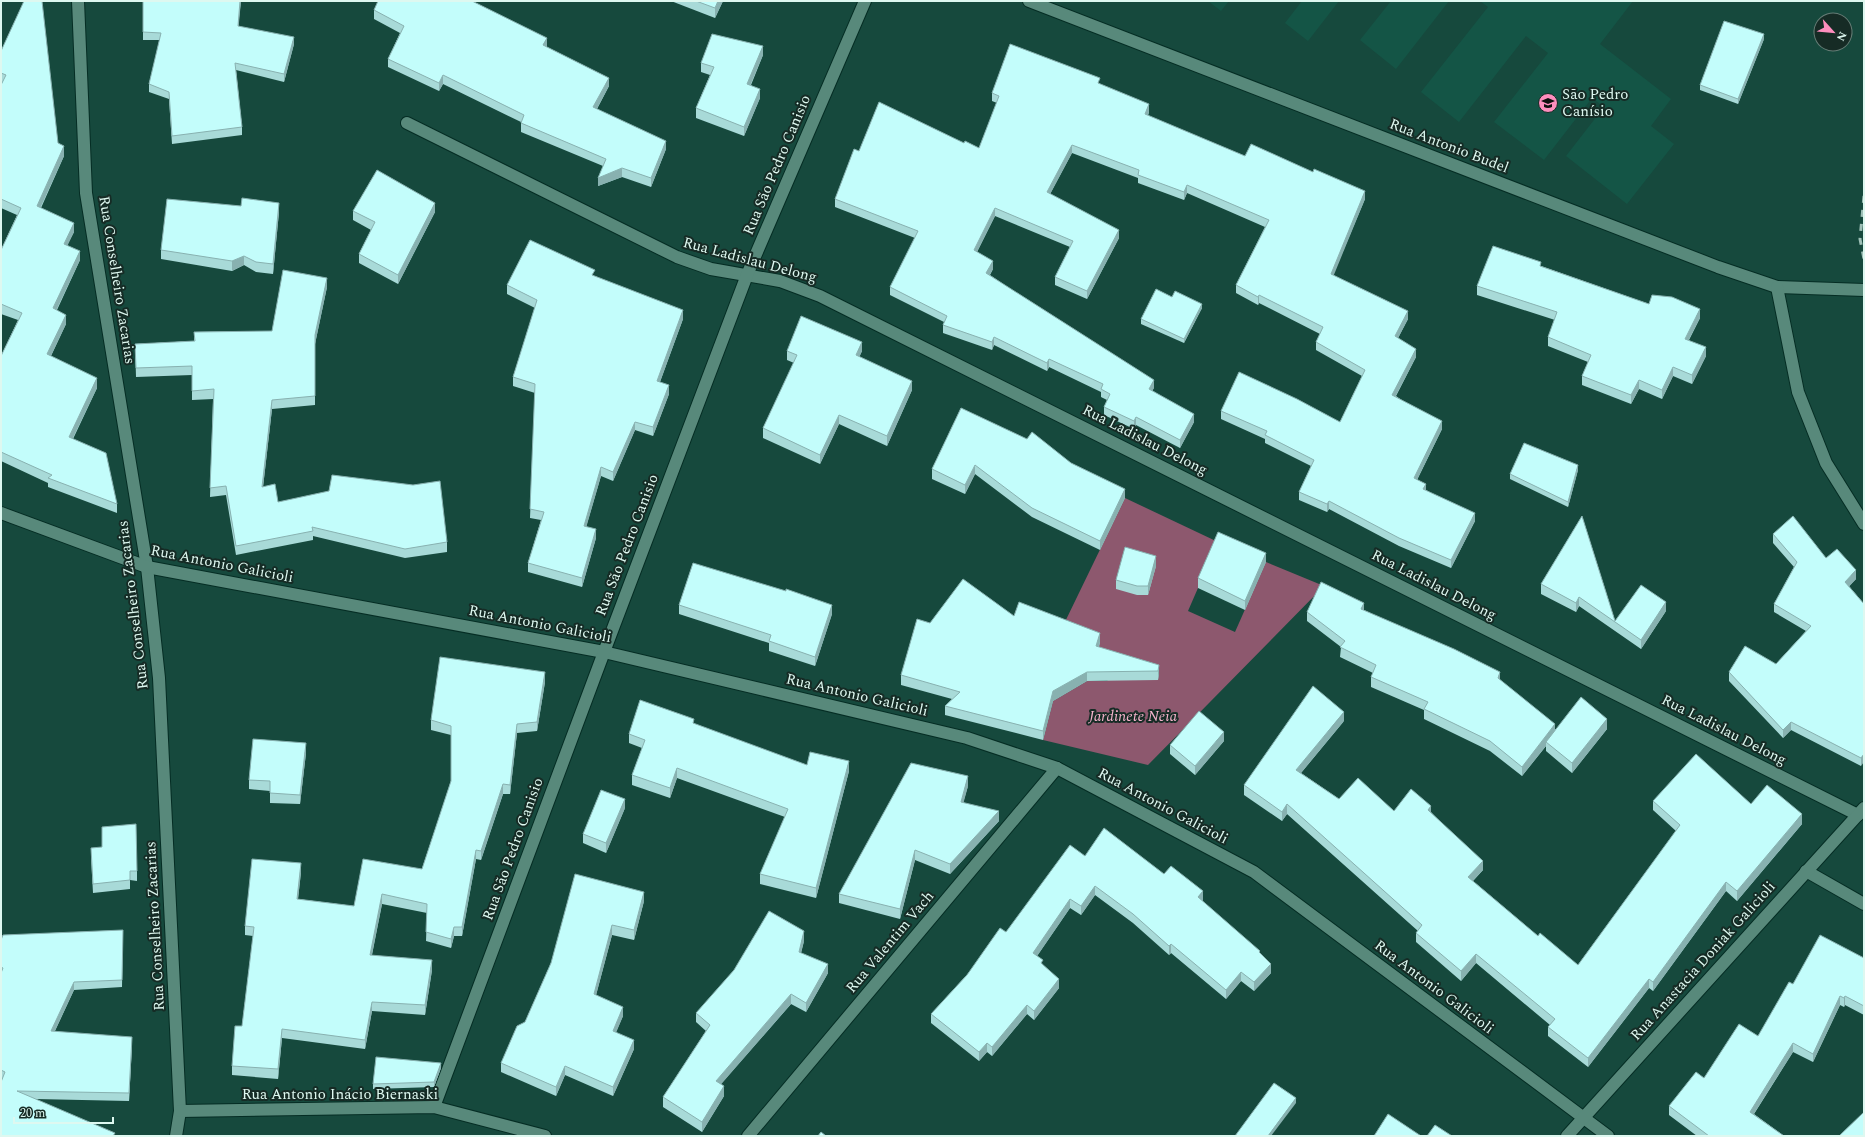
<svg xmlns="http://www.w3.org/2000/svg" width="1865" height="1137" viewBox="0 0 1865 1137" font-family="Spectral,serif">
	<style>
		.built { fill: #145546 }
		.green { fill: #8d586e }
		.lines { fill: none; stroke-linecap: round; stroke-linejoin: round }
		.street-casing { stroke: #052d24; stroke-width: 14 }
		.street { stroke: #58897b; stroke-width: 12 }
		.rail { stroke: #9ec0b7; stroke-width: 3; stroke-dasharray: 7 7; stroke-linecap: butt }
		.wall { fill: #a8dad8 }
		.shaded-wall { fill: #88b1b0 }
		.building { fill: #c3fdfb; stroke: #88b1b0 }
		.labels { text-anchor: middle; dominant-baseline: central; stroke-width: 4; stroke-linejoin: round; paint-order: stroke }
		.poi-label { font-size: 15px; fill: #def8f0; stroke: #162b25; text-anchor: start }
		.street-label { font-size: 15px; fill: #def8f0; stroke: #162b25 }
		.park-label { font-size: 15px; font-style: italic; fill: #f5b3cc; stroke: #162b25 }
	</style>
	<rect width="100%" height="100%" fill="#16493d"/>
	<g class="built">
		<path d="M1208,1H1229L1221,11Z"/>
		<path d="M1302,1H1339L1308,41L1285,23Z"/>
		<path d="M1391,1H1449L1396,69L1360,40Z"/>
		<path d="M1480,1H1633L1600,44L1671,99L1651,126L1674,144L1627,204L1566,156L1604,107L1592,98L1544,160L1494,122L1548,53L1526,36L1459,122L1421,92L1488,7Z"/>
	</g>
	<path class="green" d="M1125,498L1218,542L1188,611L1235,632L1266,562L1324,586L1148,765L1043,740L1053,701L1087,681H1108L1062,628Z"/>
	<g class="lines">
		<defs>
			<g id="street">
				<path d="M78,1L86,193L147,567L159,678L180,1111L176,1136"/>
				<path d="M1029,1L1718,267L1777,287L1864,290"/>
				<path d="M407,123L677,257L711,269L780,281L820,296L1858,815"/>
				<path d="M1777,287L1798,392L1826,463L1864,524"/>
				<path d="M1,513L147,567L604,652L967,738L1057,768L1254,872L1608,1136"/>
				<path d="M1806,871L1864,904"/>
				<path d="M434,1107L604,652L747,275L865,1"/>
				<path d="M180,1111L434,1107L545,1136"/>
				<path d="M748,1136L1057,768"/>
				<path d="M1567,1136L1864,808"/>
			</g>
		</defs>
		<use href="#street" class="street-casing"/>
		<use href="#street" class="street"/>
		<path class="rail" d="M1864,196L1860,239L1864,259"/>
	</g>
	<g class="wall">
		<path d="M143,1H241L238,26L294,44L284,82L236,70L242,127V135L172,144L169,99L149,92V84L160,40H143Z"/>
		<path d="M671,1H723L715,18Z"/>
		<path d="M374,10L547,47L609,86L597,109L666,149L651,187L622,177L598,186L603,166L521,132V122L443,84L439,91L388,67V59L400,33L374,19Z"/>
		<path d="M1764,39L1738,104L1700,90V85Z"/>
		<path d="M1,51L58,143L64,156L41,208L74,232L67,245L80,260L57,310L66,324L51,356L97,388L73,439L117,504V513L48,487V483L1,461V356L18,320L1,314V250L17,215L1,208V85L2,83L1,82Z"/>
		<path d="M763,55L751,85L760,98L744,136L696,118V108L710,75L701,72V63Z"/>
		<path d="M1100,84L1149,112L1148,116L1245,156L1365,199L1333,275L1408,319L1398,338L1416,357L1396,396L1442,429L1417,480L1426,490L1475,521L1451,568L1399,546L1329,509L1327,512L1299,500V492L1311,466L1265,443V439L1221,419V411L1340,422L1362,376L1316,350V342L1320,334L1259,303L1258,305L1236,293V285L1265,227L1187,193L1184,200L1138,183V178L1072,153L1050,194L1119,238L1087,299L1055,285V277L1070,247L995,216L977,252L993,269L990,275L1154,388L1152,390L1194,422L1180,448L1136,425L1134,429L1104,415V407L1107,400L1101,397V392L1049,367L1047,371L994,345L992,350L943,333V325L944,322L890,295V287L915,238L835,207V199L859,151L964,143L979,148L997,103L992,101V93Z"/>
		<path d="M353,211L435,212L398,284L359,263V254L371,230L353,220Z"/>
		<path d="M279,212L273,274L256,272L244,265L232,271L161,259V250Z"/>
		<path d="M1541,266L1649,304L1700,318L1689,340L1706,356L1692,384L1673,376L1662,399L1639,389L1631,404L1582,385V376L1588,362L1548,346V337L1555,320L1477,295V286Z"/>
		<path d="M595,276L683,319L660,382L669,394L653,436L635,430L613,481L601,476L586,527L596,538L582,587L528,572V563L541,520L530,518L535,393L513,386V377L535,308L507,294V285Z"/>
		<path d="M327,287L315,344V405L272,409L263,487L278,502L447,542V552L405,558L313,536V540L236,555L226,495L210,497L213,399L192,400V375L136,377L135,344L194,341V332L272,331Z"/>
		<path d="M1172,297L1202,308L1184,343L1141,324V319Z"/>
		<path d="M787,351H862L859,357L912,390L887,446L839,424L820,464L763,438V428L794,363L787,360Z"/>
		<path d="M961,408L1071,463L1125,498L1100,550L1032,517L975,474L965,494L932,479V469Z"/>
		<path d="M1578,470L1568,507L1510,479V474Z"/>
		<path d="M1582,516L1615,621L1666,611L1641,649L1579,606L1576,612L1541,594V584Z"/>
		<path d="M1773,534L1826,558L1856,579L1849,586L1864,604L1861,766L1791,730L1783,738L1729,681V672L1776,664L1806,631L1774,612V604L1794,567L1773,543Z"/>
		<path d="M1266,562L1245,610L1198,588V578Z"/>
		<path d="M1156,566L1148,595H1137L1116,589V580Z"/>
		<path d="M679,605L832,614L815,666L769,651V643L679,614Z"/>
		<path d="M1364,610L1500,680L1555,729H1607L1572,773L1546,751V746L1522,776L1490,751L1424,719V710L1371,687V677L1373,673L1340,657L1341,647L1307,621V612Z"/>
		<path d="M1014,616L1100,642L1099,647L1159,665V674L1158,680L1087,681L1053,701L1043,740L945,715V706L952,699L901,685V675L930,623Z"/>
		<path d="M545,682L537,731L517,733L510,794H503L481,860L476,859L462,936H454L451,948L426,941L427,913L382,904L372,955L432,970L425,1015L372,1011L365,1049L282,1038L278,1079L232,1075V1066L242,1026L253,936L245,935V926L301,872L298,899L354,906L422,869L451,781V735L431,730V720Z"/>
		<path d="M1344,721L1301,773L1339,799L1394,811L1431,812L1483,870L1473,881L1538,936L1578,965L1676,831L1653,810V801L1751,804L1802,824L1737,901L1726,891L1653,991L1649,988L1588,1067L1548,1036V1027L1550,1025L1476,963L1461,981L1416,942V933L1418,931L1287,814L1282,821L1244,795V785Z"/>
		<path d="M694,724L807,765L849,771L816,898L760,884V874L785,817L677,778L670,798L632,785V775L642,748L629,743V734Z"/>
		<path d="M1224,741L1195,775L1170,754V745Z"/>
		<path d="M306,753L300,804L270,803V791L249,789V780Z"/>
		<path d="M968,786L963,803L999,821L950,874L915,860L900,919L839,903V894Z"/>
		<path d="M625,808L606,853L583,843V834Z"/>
		<path d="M91,848L137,871V881L130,880V889L93,893L91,857Z"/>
		<path d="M1085,856L1164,874L1203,900L1202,901L1260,953L1271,973L1254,991L1241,981L1226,999L1171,953L1169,955L1133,923L1095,895L1081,915L1070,908L1037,956L1059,988L1034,1020L1027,1014L992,1056L987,1052L979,1061L931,1023V1014L1006,932Z"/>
		<path d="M644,901L634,940L612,935L596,995L623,1016L616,1032L634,1049L613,1096L565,1075L556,1096L501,1072V1063L525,1022L551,963Z"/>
		<path d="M123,930L122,987L74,990L55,1031L132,1045L129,1101L35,1099L115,1136H1L2,1078H1V940Z"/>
		<path d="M804,941L801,953L828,973L806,1012L791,1004L721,1084L724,1096L702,1132L663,1107V1097L706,1031L696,1022V1013Z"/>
		<path d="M1864,958V1015L1845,1005L1844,1007L1840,1005L1813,1062L1793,1052L1754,1114L1784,1136H1697L1669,1115V1106L1704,1078L1758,1036L1793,984Z"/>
		<path d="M441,1068L434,1087L373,1089V1084Z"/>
	</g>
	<g class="shaded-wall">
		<path d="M240,1H241L238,33V26Z"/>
		<path d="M718,1H723L715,18V8Z"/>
		<path d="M1764,34V39L1738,104V99Z"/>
		<path d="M294,37V44L284,82V74Z"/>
		<path d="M547,38V47L543,54V45Z"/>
		<path d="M763,46V55L747,93V84Z"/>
		<path d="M443,75V84L439,91V83Z"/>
		<path d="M609,78V86L593,116V107Z"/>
		<path d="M760,89V98L744,136V127Z"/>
		<path d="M1149,104V112L1145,122V114Z"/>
		<path d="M666,141V149L651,187V178Z"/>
		<path d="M1072,145V153L1047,200V192Z"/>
		<path d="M64,146V156L37,215V206Z"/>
		<path d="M622,168V177L598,186V178Z"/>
		<path d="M1187,185V193L1184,200V192Z"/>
		<path d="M1365,191V199L1331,282V274Z"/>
		<path d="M279,203V212L273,274V264Z"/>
		<path d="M435,203V212L398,284V275Z"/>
		<path d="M995,208V216L974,258V250Z"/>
		<path d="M74,223V232L64,253V244Z"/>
		<path d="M1119,230V238L1087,299V291Z"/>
		<path d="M80,251V260L53,317V308Z"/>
		<path d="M244,256V265L232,271V261Z"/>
		<path d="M993,261V269L986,281V273Z"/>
		<path d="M327,278V287L315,344V405V335Z"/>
		<path d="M1259,295V303L1258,305V297Z"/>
		<path d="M1202,304V308L1184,343V339Z"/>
		<path d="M1700,309V318L1685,347V339Z"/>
		<path d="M683,310V319L657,390V381Z"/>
		<path d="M1408,311V319L1395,344V336Z"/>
		<path d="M66,315V324L47,364V354Z"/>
		<path d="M994,337V345L992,350V342Z"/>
		<path d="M862,342V351L856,365V355Z"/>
		<path d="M1706,347V356L1692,384V375Z"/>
		<path d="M1416,349V357L1392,403V395Z"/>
		<path d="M1049,359V367L1047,371V363Z"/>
		<path d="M1673,367V376L1662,399V390Z"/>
		<path d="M97,378V388L69,446V437Z"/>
		<path d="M1154,380V388L1149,397V389Z"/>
		<path d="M1639,380V389L1631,404V395Z"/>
		<path d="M912,381V390L887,446V436Z"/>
		<path d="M669,385V394L653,436V427Z"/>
		<path d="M272,400V409L262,496V487Z"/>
		<path d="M1194,414V422L1180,448V440Z"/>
		<path d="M839,415V424L820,464V455Z"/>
		<path d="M1136,417V425L1134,429V421Z"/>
		<path d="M1442,421V429L1414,486V478Z"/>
		<path d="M635,422V430L613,481V472Z"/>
		<path d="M975,465V474L965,494V485Z"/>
		<path d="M1578,465V470L1568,507V502Z"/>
		<path d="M601,467V476L584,535V526Z"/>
		<path d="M1426,484V492L1423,489Z"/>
		<path d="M1125,489V498L1100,550V541Z"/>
		<path d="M1329,501V509L1327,512V504Z"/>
		<path d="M1475,513V521L1451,568V560Z"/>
		<path d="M596,529V538L582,587V578Z"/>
		<path d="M1266,553V562L1245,610V601Z"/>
		<path d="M1156,556V566L1148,595V586Z"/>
		<path d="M1856,570V579L1845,591V582Z"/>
		<path d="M1579,597V606L1576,612V603Z"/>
		<path d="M1666,602V611L1641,649V640Z"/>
		<path d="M1364,603V612L1361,609Z"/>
		<path d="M832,605V614L815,666V657Z"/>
		<path d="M1100,633V642L1096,655V646Z"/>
		<path d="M1159,665V674L1158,680V671Z"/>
		<path d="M545,672V682L537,731V722Z"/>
		<path d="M1087,672V681L1053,701L1043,740V731L1053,691Z"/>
		<path d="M1500,672V681L1498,678Z"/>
		<path d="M1344,712V721L1296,779V770Z"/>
		<path d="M1607,719V729L1572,773V763Z"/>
		<path d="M1791,722V730L1783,738V730Z"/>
		<path d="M517,724V733L510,794V785Z"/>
		<path d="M1555,724V733L1546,742V746L1522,776V767Z"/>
		<path d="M1224,732V741L1195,775V766Z"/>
		<path d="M306,743V753L300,804V795Z"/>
		<path d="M1864,754V762L1861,766V758Z"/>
		<path d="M849,761V771L816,898V888Z"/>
		<path d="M677,768V778L670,798V788Z"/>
		<path d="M968,776V786L961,812V802Z"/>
		<path d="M503,784V794L481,860V851Z"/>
		<path d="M625,799V808L606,853V843Z"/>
		<path d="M1287,804V814L1282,821V812Z"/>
		<path d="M1431,806V815L1428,810Z"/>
		<path d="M999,811V821L950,874V864Z"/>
		<path d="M1802,814V824L1737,901V891Z"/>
		<path d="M476,850V859L462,936V927Z"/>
		<path d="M915,850V860L900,919V909Z"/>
		<path d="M1483,861V870L1468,886V877Z"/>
		<path d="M301,863V872L297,908V899Z"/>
		<path d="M1726,882V891L1653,991V982Z"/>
		<path d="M1095,886V895L1081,915V906Z"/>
		<path d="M1203,891V900L1198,906V897Z"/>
		<path d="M644,892V901L634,940V930Z"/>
		<path d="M382,894V904L370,964V955Z"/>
		<path d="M1070,899V908L1033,962V953Z"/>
		<path d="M612,925V935L594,1003V994Z"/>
		<path d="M454,927V936L451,948V939Z"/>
		<path d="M804,931V941L799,961V952Z"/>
		<path d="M1171,944V953L1169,955V946Z"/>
		<path d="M1476,954V963L1461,981V971Z"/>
		<path d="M432,960V970L425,1015V1005Z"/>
		<path d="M828,964V973L806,1012V1003Z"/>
		<path d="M1271,964V973L1254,991V982Z"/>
		<path d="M1241,972V981L1226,999V990Z"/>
		<path d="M1059,979V988L1034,1020V1011Z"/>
		<path d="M1649,979V988L1588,1067V1058Z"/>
		<path d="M74,982V990L51,1039V1031Z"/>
		<path d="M791,994V1004L716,1090V1081Z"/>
		<path d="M1840,996V1005L1813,1062V1054Z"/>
		<path d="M1845,996V1005L1844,1007V998Z"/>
		<path d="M372,1002V1011L365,1049V1040Z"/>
		<path d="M1027,1005V1014L992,1056V1047Z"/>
		<path d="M623,1007V1016L613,1040V1031Z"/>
		<path d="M282,1029V1038L278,1079V1069Z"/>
		<path d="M132,1037V1045L129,1101V1093Z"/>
		<path d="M634,1040V1049L613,1096V1087Z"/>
		<path d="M987,1043V1052L979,1061V1052Z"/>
		<path d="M1793,1043V1052L1750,1120V1112Z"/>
		<path d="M441,1063V1068L434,1087V1082Z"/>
		<path d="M565,1066V1075L556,1096V1087Z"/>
		<path d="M724,1086V1096L702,1132V1122Z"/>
		<path d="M1296,1098V1103L1271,1136H1268Z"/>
	</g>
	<g class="building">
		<path d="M24,1H42L58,143L64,146L37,206L74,223L64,244L80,251L53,308L66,315L47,354L97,378L69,437L106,453L117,504L48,478L52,475L1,452V356L22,313L1,304V250L21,208L1,199V85L6,75L1,73V51Z"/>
		<path d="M143,1H240L238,26L294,37L284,74L235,63L242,127L172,136L169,92L149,84L161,33L143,32Z"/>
		<path d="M378,1H472L547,38L543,45L609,78L593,107L666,141L651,178L622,168L598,178L606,159L521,123L524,115L443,75L439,83L388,59L404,26L374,10Z"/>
		<path d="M696,1H718L715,8Z"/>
		<path d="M1724,21L1764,34L1738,99L1700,85Z"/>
		<path d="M712,34L763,46L747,84L760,89L744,127L696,108L714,67L701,63Z"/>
		<path d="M1010,44L1100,78L1098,83L1149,104L1145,114L1245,156L1251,144L1313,172L1314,169L1365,191L1331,274L1408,311L1395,336L1416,349L1392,395L1442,421L1414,478L1426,484L1423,489L1475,513L1451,560L1399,538L1329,501L1327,504L1299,492L1314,460L1265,435L1267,431L1221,411L1239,372L1297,399L1340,422L1365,370L1316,342L1323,327L1259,295L1258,297L1236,285L1269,220L1187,185L1184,192L1138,175L1139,170L1072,145L1047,192L1119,230L1087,291L1055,277L1073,241L995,208L974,250L993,261L986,273L1154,380L1149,389L1194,414L1180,440L1136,417L1134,421L1104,407L1110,394L1101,389L1103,384L1049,359L1047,363L994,337L992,342L943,325L947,316L890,287L918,231L835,199L854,149L859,151L879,102L964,143L965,141L979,148L999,96L992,93Z"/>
		<path d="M377,170L435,203L398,275L359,254L375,222L353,211Z"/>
		<path d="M242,198L279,203L273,264L256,262L244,256L232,261L161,250L167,199L241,206Z"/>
		<path d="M530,240L595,270L592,275L683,310L657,381L669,385L653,427L635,422L613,472L601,467L584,526L596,529L582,578L528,563L544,512L530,509L535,384L513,377L537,300L507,285Z"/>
		<path d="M1493,246L1541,262L1540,266L1649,304L1652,295L1672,297L1700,309L1685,339L1706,347L1692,375L1673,367L1662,390L1639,380L1631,395L1582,376L1591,355L1548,337L1557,312L1477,286Z"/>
		<path d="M283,270L327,278L315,335V396L272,400L262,487L275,484L278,502L329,491L332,475L413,485L440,481L447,542L405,549L312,527L313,531L236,546L226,486L210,488L214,389L192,391V366L136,368L135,344L195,341L194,332L272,331Z"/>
		<path d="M1156,289L1172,297L1175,291L1202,304L1184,339L1141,319Z"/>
		<path d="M801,316L862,342L856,355L912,381L887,436L839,415L820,455L763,428L797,355L787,351Z"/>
		<path d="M961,408L1027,439L1032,432L1071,463L1125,489L1100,541L1032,508L975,465L965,485L932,469Z"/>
		<path d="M1524,443L1578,465L1568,502L1510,474Z"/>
		<path d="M1582,516L1615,621L1641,585L1666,602L1641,640L1579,597L1576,603L1541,584Z"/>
		<path d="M1793,516L1826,558L1837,549L1856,570L1845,582L1864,604V754L1861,758L1791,722L1783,730L1729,672L1745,646L1776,664L1811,626L1774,604L1797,562L1773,534Z"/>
		<path d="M1218,532L1266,553L1245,601L1198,578Z"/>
		<path d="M1125,547L1156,556L1148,586H1137L1116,580Z"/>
		<path d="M693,563L786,591V589L832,605L815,657L769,641L771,635L679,605Z"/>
		<path d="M963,579L1014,616L1019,602L1100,633L1096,646L1159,665L1158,671L1087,672L1053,691L1043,731L945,706L960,692L901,675L917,619L930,623Z"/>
		<path d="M1321,582L1364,603L1361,609L1454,649L1500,672L1498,678L1555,724L1522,767L1490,741L1424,709L1428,702L1371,677L1376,665L1340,647L1345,641L1307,612Z"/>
		<path d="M440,657L545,672L537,722L517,724L510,785L503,784L481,851L476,850L462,927H454L451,939L426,932L427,904L382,894L370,955L432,960L425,1005L372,1002L365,1040L282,1029L278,1069L232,1066L235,1026H242L254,927L245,926L252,859L301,863L297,899L354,906L363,859L422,869L451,781V726L431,720Z"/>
		<path d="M1313,686L1344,712L1296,770L1339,799L1358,778L1394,811L1411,789L1431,806L1428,810L1483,861L1468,877L1538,936L1540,933L1578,965L1680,825L1653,801L1696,754L1751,804L1767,785L1802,814L1737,891L1726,882L1653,982L1649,979L1588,1058L1548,1027L1555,1019L1476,954L1461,971L1416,933L1422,925L1287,804L1282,812L1244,785Z"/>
		<path d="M1581,697L1607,719L1572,763L1546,742Z"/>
		<path d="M640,700L694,719L693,723L807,765L810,752L849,761L816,888L760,874L788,809L677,768L670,788L632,775L645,740L629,734Z"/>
		<path d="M1199,711L1224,732L1195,766L1170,745Z"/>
		<path d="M253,739L306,743L300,795L270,793V781L249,780Z"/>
		<path d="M911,763L968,776L961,802L999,811L950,864L915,850L900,909L839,894Z"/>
		<path d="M601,790L625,799L606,843L583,834Z"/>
		<path d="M136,824L137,871H130V880L93,884L91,848L102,847V827Z"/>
		<path d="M1104,828L1164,874L1171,866L1203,891L1198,897L1260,951L1259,952L1271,964L1254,982L1241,972L1226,990L1171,944L1169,946L1133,914L1095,886L1081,906L1070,899L1033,953L1043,960L1041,963L1059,979L1034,1011L1027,1005L992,1047L987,1043L979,1052L931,1014L967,975L1000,928L1006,932L1070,845L1085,856Z"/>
		<path d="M575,874L644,892L634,930L612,925L594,994L623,1007L613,1031L634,1040L613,1087L565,1066L556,1087L501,1063L517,1026L525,1022L551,963Z"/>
		<path d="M769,911L804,931L799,952L828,964L806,1003L791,994L716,1081L724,1086L702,1122L663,1097L710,1025L696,1013L734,970Z"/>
		<path d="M123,930L122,980L74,982L51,1031L132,1037L129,1093L17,1091L115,1133L113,1136H1V1082L5,1072L1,1070V973L3,968L1,967V940L3,935Z"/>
		<path d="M1820,935L1864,958V1006L1845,996L1844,998L1840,996L1813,1054L1793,1043L1750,1112L1784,1136H1709L1669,1106L1696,1072L1704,1078L1739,1024L1758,1036L1789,982L1793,984Z"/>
		<path d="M376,1057L441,1063L434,1082L373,1084Z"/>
		<path d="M1274,1083L1296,1098L1268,1136H1235Z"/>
		<path d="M1864,1112V1136H1839Z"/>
		<path d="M1388,1114L1421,1136H1374Z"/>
		<path d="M1435,1125L1452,1136H1427Z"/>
		<path d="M821,1132L826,1136H818Z"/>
	</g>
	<defs>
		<symbol id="school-disc" viewBox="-11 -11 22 22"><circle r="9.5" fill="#fe8ebe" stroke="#162b25"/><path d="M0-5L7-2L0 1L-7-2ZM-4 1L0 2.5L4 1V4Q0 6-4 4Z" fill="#111"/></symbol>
	</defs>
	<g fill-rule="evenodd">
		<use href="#school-disc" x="1537" y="92" width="22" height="22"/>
	</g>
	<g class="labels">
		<g class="poi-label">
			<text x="1562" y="94">São Pedro<tspan x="1562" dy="17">Canísio</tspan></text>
		</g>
		<g class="street-label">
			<text transform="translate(1449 146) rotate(21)">Rua Antonio Budel</text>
			<text transform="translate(777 165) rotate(-67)">Rua São Pedro Canisio</text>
			<text transform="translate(750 260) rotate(15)">Rua Ladislau Delong</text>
			<text transform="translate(117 280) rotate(81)">Rua Conselheiro Zacarias</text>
			<text transform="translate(1145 440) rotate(27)">Rua Ladislau Delong</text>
			<text transform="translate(627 545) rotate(-69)">Rua São Pedro Canisio</text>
			<text transform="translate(222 564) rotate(11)">Rua Antonio Galicioli</text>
			<text transform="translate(1434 585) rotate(27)">Rua Ladislau Delong</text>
			<text transform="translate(133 605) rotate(-97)">Rua Conselheiro Zacarias</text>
			<text transform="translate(540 624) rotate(11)">Rua Antonio Galicioli</text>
			<text transform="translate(857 695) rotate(13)">Rua Antonio Galicioli</text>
			<text transform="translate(1724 730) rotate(27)">Rua Ladislau Delong</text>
			<text transform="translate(1163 806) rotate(28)">Rua Antonio Galicioli</text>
			<text transform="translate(513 849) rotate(-70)">Rua São Pedro Canisio</text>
			<text transform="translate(155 926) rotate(-93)">Rua Conselheiro Zacarias</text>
			<text transform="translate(890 942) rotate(-50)">Rua Valentim Vach</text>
			<text transform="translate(1703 961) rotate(-48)">Rua Anastacia Doniak Galicioli</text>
			<text transform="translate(1434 987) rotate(37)">Rua Antonio Galicioli</text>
			<text x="340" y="1094">Rua Antonio Inácio Biernaski</text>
		</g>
		<g class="park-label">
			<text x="1133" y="716">Jardinete Neia</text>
		</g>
	</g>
	<rect width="1865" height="1137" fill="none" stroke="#def8f0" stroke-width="4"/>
	<g transform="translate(1833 32) rotate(117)"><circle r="19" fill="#162b25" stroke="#667d76"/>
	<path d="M0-3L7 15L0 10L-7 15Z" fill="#fe8ebe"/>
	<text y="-6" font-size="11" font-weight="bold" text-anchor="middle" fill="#def8f0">N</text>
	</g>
	<path d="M14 1117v6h99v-6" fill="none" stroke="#def8f0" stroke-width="2"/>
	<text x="20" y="1117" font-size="12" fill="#def8f0" stroke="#162b25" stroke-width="3" paint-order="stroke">20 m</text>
</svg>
